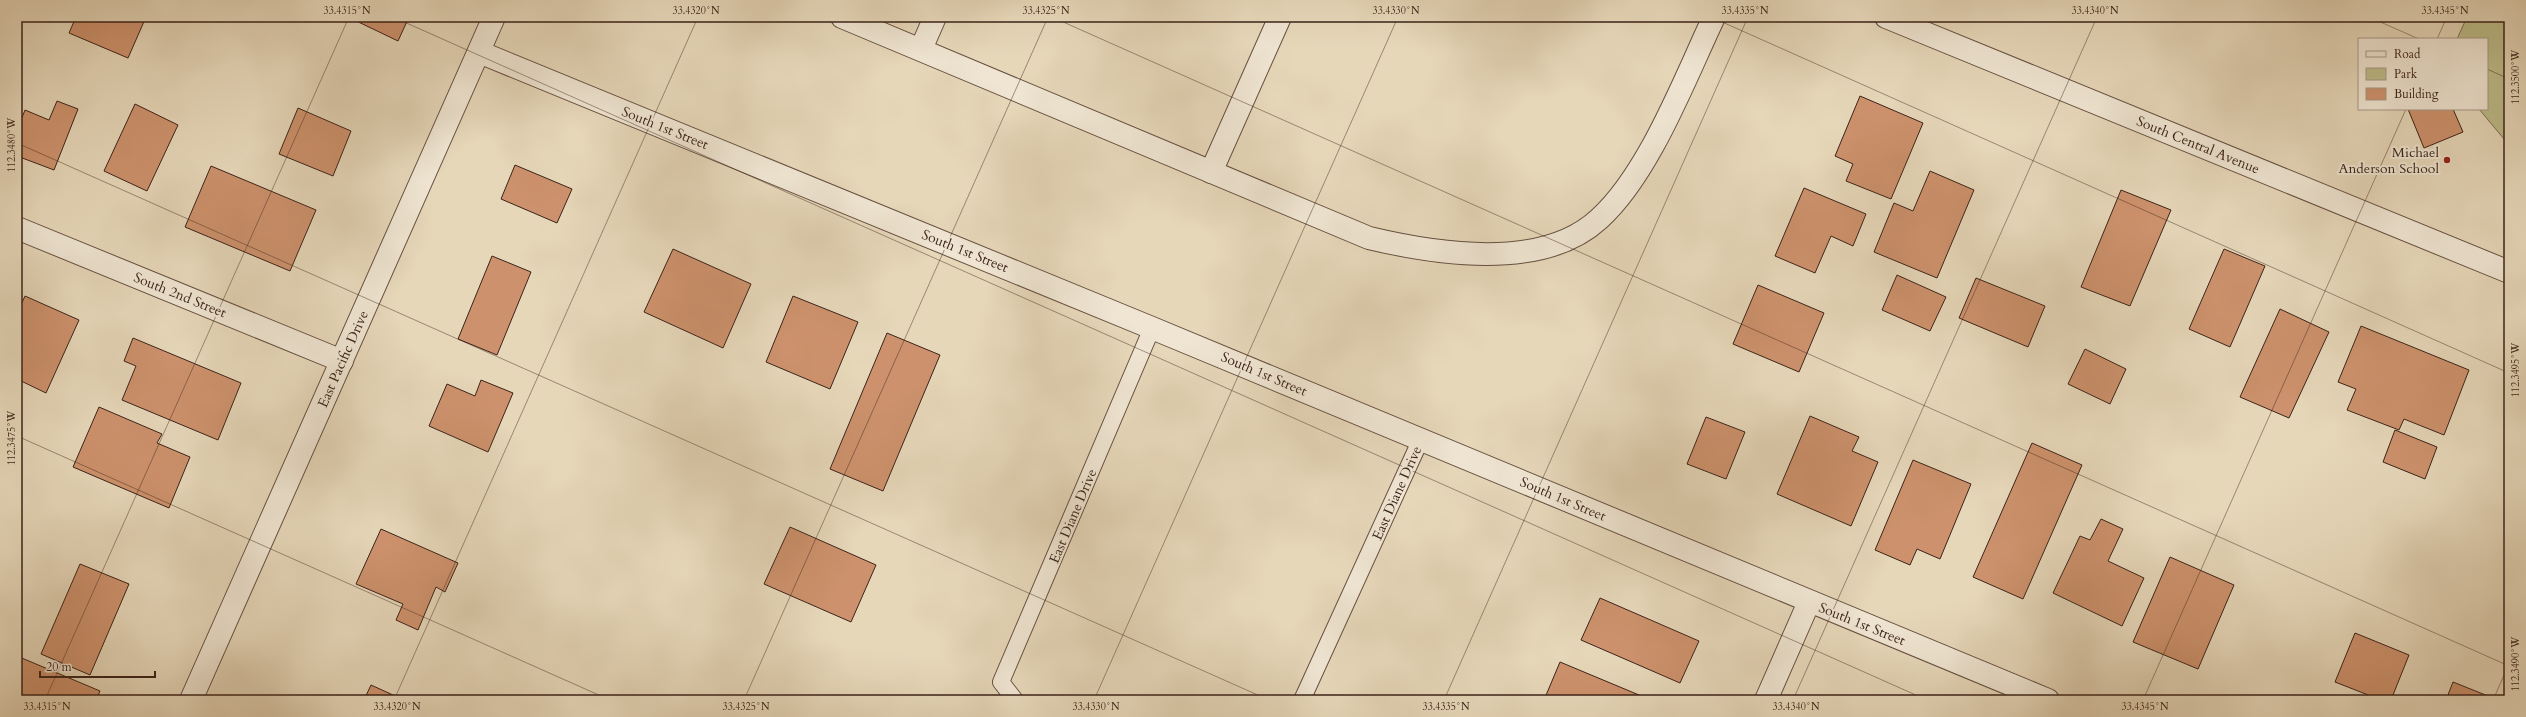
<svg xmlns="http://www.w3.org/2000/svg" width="2526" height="717" viewBox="0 0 2526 717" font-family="Cardo,serif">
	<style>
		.green { fill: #bdbc8a; stroke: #7c7052 }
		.building { fill: #cd926d; stroke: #3b2319 }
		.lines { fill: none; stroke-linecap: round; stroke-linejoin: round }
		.service-casing { stroke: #665041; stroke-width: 18 }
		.minor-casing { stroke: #665041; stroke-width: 24 }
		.tertiary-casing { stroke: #665041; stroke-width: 24 }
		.service { stroke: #efe5d2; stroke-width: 16 }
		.minor { stroke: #efe5d2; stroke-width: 22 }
		.tertiary { stroke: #efe5d2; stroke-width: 22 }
		.ticks { fill: none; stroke: #3b2319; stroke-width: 1; stroke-opacity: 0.45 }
		.poi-dot { fill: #8f2418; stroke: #efe5d2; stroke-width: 1.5 }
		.labels { text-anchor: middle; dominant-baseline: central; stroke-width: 4; stroke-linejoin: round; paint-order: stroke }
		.street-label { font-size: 14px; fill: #3b2319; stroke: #efe5d2 }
		.poi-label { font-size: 14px; fill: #3b2319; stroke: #efe5d2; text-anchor: end }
		.neatline { fill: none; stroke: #3b2319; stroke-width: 1.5 }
		.ticks-label { font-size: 10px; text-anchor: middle; fill: #3b2319 }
	</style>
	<rect width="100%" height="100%" fill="#e6d7b9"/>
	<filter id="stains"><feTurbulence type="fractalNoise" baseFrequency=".005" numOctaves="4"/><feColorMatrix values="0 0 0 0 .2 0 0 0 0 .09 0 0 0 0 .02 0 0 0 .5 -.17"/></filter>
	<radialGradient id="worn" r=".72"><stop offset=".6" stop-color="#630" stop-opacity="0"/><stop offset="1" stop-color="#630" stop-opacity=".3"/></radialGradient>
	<path class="green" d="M2467,17H2509V145L2479,109H2487V39H2457Z"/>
	<g class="building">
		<path d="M76,17H146L128,58L69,33Z"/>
		<path d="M348,17H409L398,41Z"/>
		<path d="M1860,96L1923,123L1891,199L1846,181L1853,164L1835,156Z"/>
		<path d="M57,101L78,109L54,170L17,156V130L25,110L49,120Z"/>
		<path d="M135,104L178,125L147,191L104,171Z"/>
		<path d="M298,108L351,131L333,176L279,154Z"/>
		<path d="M2408,109H2453L2463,132L2424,148Z"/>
		<path d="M515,165L572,189L557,223L501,199Z"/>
		<path d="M211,166L316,210L290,271L185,227Z"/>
		<path d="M1930,171L1974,190L1937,278L1874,252L1894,203L1913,211Z"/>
		<path d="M1804,188L1866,214L1853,246L1831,236L1815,273L1775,256Z"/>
		<path d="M2121,190L2171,210L2130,306L2081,287Z"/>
		<path d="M673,249L751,284L723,348L644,312Z"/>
		<path d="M2224,249L2265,266L2230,347L2189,329Z"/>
		<path d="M492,256L531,272L497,355L458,339Z"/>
		<path d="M1897,275L1946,297L1930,331L1882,310Z"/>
		<path d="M1976,278L2045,306L2028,347L1959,318Z"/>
		<path d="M1758,285L1824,313L1799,372L1733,344Z"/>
		<path d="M25,296L79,320L46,393L17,379V305L20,307Z"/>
		<path d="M793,296L858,322L830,389L766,362Z"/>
		<path d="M2280,309L2329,332L2289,418L2240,397Z"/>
		<path d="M2361,326L2469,370L2444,435L2404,419L2399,430L2347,410L2356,389L2338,382Z"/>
		<path d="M887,333L940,355L883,491L830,469Z"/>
		<path d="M133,338L241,383L218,440L122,400L136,366L124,361Z"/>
		<path d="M2085,349L2126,369L2110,404L2068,384Z"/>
		<path d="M481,380L513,393L488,452L429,426L447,384L475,396Z"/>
		<path d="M99,407L162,434L157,443L190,457L169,508L73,467Z"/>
		<path d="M1810,416L1859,437L1852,451L1878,462L1851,526L1777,494Z"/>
		<path d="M1706,417L1745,432L1726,479L1687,464Z"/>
		<path d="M2395,430L2437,447L2425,479L2383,462Z"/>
		<path d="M2032,443L2082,465L2023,599L1973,577Z"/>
		<path d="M1913,460L1971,484L1940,559L1917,549L1910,565L1875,550Z"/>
		<path d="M2101,519L2123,529L2108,561L2144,578L2122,626L2053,593L2080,536L2090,540Z"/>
		<path d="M790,527L876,565L851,622L764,584Z"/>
		<path d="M381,529L458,563L445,592L436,587L418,630L396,620L403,604L356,584Z"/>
		<path d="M2170,557L2234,585L2198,669L2133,642Z"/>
		<path d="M80,564L129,584L90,675L41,654Z"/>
		<path d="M1600,598L1699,641L1680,683L1581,640Z"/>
		<path d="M2355,633L2409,655L2391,700H2381L2335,682Z"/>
		<path d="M17,656L100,691L96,700H17Z"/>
		<path d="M1560,662L1651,700H1544Z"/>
		<path d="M2453,682L2498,700H2446Z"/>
		<path d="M371,685L404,700H364Z"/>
		<path d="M270,696L278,700H269Z"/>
	</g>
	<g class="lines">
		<defs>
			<g id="service">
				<path d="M1015,700L1001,682L1152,328"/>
				<path d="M1302,700L1421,439"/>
			</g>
			<g id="minor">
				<path d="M842,17L1369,238C1436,254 1543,271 1599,219C1649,174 1685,78 1714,17"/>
				<path d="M921,49L935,17"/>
				<path d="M479,52L1152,328L2048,700"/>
				<path d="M1211,172L1280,17"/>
				<path d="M17,228L342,361"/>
				<path d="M191,700L494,17"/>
				<path d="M1766,700L1809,602"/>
			</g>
			<path id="tertiary" d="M1886,17L2509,272"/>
		</defs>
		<use href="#service" class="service-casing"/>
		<use href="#minor" class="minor-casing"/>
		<use href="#tertiary" class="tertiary-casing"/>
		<use href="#service" class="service"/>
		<use href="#minor" class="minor"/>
		<use href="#tertiary" class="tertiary"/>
	</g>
	<path class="ticks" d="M393,17L1927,700M1052,17L2509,666M1711,17L2509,373M2369,17L2419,39M2437,39L2447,17M2487,69L2509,79M17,143L1269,700M17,436L610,700M45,700L349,17M394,700L698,17M744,700L1048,17M1094,700L1398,17M1444,700L1748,17M1793,700L2097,17M2143,700L2406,109M2493,700L2509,664"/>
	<circle class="poi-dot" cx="2447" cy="160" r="4"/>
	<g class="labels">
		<g class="street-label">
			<text transform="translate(665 128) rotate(22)">South 1st Street</text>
			<text transform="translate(2198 145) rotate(22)">South Central Avenue</text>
			<text transform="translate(965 251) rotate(22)">South 1st Street</text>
			<text transform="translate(180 295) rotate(22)">South 2nd Street</text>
			<text transform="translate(343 359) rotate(-66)">East Pacific Drive</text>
			<text transform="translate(1264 374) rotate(23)">South 1st Street</text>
			<text transform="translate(1397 493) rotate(-66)">East Diane Drive</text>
			<text transform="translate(1563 499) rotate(23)">South 1st Street</text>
			<text transform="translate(1073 516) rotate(-67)">East Diane Drive</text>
			<text transform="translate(1862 624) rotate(22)">South 1st Street</text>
		</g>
		<g class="poi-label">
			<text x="2439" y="152">Michael<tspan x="2439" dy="16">Anderson School</tspan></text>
		</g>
	</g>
	<rect width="2526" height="717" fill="none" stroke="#e6d7b9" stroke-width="44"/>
	<rect x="2358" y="38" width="130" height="72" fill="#efe5d2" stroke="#a79788"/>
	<rect x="2366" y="51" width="20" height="6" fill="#efe5d2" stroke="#a79788"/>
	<text x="2394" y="58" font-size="12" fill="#3b2319">Road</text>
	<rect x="2366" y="68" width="20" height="12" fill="#bdbc8a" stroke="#a79788"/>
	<text x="2394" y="78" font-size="12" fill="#3b2319">Park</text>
	<rect x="2366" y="88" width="20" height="12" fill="#cd926d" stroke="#a79788"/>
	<text x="2394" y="98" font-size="12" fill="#3b2319">Building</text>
	<path d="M40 671v6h115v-6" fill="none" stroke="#3b2319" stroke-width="2"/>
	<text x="46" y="671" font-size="12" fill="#3b2319" stroke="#efe5d2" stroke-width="3" paint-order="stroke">20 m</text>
	<rect x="22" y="22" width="2482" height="673" class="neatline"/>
	<g class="ticks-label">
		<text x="347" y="14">33.4315°N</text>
		<text x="696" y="14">33.4320°N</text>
		<text x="1046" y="14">33.4325°N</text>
		<text x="1396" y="14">33.4330°N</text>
		<text x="1745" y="14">33.4335°N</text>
		<text x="2095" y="14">33.4340°N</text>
		<text x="2445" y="14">33.4345°N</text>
		<text transform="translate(2515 77) rotate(-90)" y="4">112.3500°W</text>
		<text transform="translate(11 145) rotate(-90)" y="4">112.3480°W</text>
		<text transform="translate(2515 370) rotate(-90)" y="4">112.3495°W</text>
		<text transform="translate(11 438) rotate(-90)" y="4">112.3475°W</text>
		<text transform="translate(2515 664) rotate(-90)" y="4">112.3490°W</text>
		<text x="47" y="710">33.4315°N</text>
		<text x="397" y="710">33.4320°N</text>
		<text x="746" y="710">33.4325°N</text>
		<text x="1096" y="710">33.4330°N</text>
		<text x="1446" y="710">33.4335°N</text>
		<text x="1796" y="710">33.4340°N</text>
		<text x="2145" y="710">33.4345°N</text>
	</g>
	<rect width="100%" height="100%" filter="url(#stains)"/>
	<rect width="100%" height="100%" fill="url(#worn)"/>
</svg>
